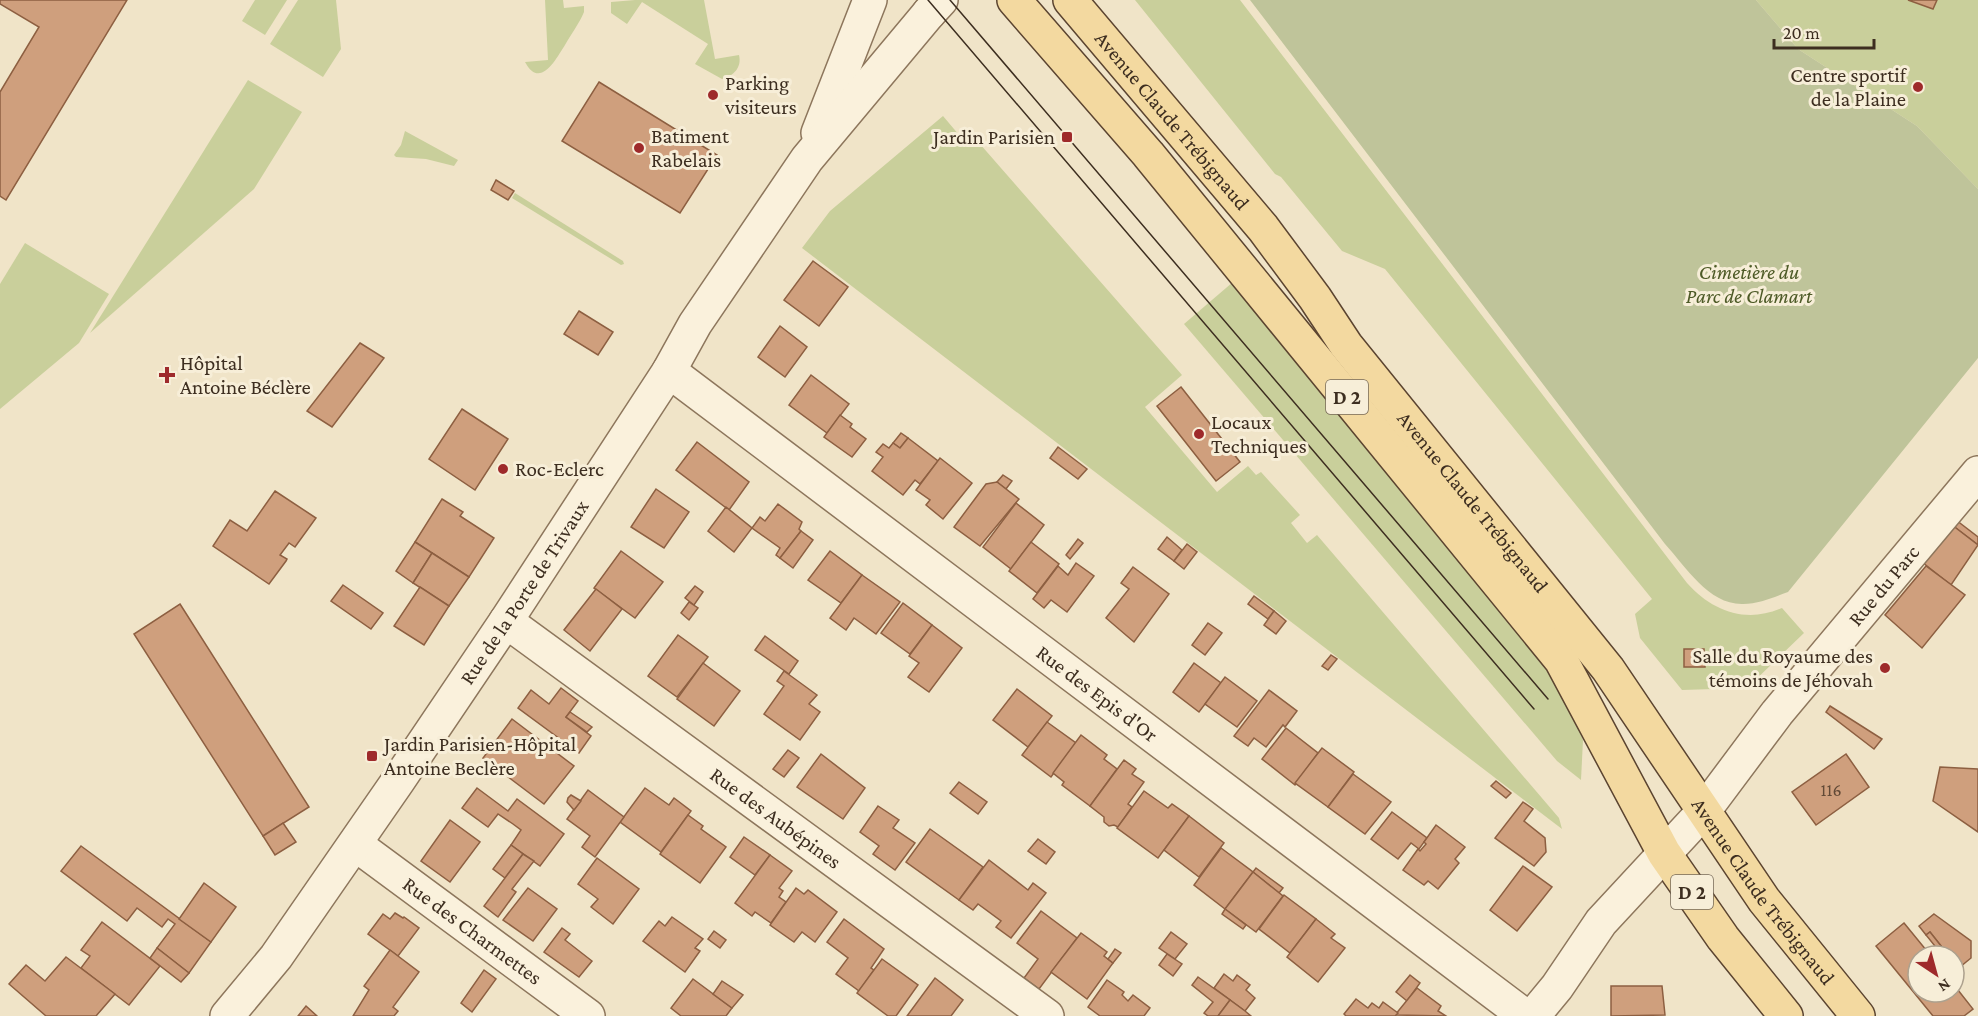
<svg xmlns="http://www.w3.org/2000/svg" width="1978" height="1016" viewBox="0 0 1978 1016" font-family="'Crimson Pro',serif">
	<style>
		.green { fill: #c9cf9b }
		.cemetery { fill: #bfc49a }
		.building { fill: #cf9f7d; stroke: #8d5f41; stroke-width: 1.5 }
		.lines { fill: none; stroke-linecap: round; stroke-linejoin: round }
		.minor-casing { stroke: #8d765c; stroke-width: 36 }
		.tertiary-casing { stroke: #8d765c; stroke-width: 36 }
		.primary-casing { stroke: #5b4430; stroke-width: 36 }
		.minor { stroke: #faf1dc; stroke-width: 33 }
		.tertiary { stroke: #faf1dc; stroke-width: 33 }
		.primary { stroke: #f3d9a0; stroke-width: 33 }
		.tram { stroke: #3d2e20; stroke-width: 1.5 }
		.poi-dot { fill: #9e2a2b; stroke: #f7eed8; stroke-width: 2 }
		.labels { text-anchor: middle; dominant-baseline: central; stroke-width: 6; stroke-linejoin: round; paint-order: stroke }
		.number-label { font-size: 18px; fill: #624a37 }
		.shield { fill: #f7eed8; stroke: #756857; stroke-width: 1.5 }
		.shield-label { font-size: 20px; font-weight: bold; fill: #3d2e20 }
		.poi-label { font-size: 21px; fill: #3d2e20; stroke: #f7eed8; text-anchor: start }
		.street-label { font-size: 21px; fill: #3d2e20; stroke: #f7eed8 }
		.park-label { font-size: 21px; font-style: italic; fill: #4d5a26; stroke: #f7eed8 }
	</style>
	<rect width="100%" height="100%" fill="#f0e4c8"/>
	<g class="green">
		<path d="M255,0H287L265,35L242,21Z"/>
		<path d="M298,0H336L341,49L323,77L270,44Z"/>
		<path d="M545,0H563L564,8L584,6V12C579,24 571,34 565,45C556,59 540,90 525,62L548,60Z"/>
		<path d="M635,0H704L715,59L739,55C742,67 734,76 722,79L695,64L708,44L642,2L627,24L611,13V2Z"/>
		<path d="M1135,0H1240L1687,583C1712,611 1746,624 1782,608L1804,633L1747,688L1682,690L1640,638L1635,614L1652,599L1385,269L1342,251L1281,177L1275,174Z"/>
		<path d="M1756,0H1978V189L1917,126L1798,49Z"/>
		<path d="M248,80L302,112L254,189L90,333Z"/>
		<path d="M943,116L965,142L973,136L1182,375L1145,407L1217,492L1248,466L1256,475L1261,472L1300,515L1291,523L1307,543L1317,535L1559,818L1562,829L802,248L830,211Z"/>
		<path d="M405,131L458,160L454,166L426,159L396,157L394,155L401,145Z"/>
		<path d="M515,193L623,261L624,264L621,265L512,198Z"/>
		<path d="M25,243L109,294L79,343L0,409V284Z"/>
		<path d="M1233,282L1551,673L1573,714L1583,740L1581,780L1557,761L1184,324Z"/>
	</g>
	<path class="cemetery" d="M1250,0H1756L1798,49L1917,126L1978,189V358L1788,592C1774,597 1759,604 1743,604C1709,605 1686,567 1665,544Z"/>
	<g class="building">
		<path d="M0,0H127L6,200L0,196V92L39,27L0,4Z"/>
		<path d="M1908,0H1937L1933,9Z"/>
		<path d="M599,82L717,155L680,213L562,141Z"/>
		<path d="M496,180L514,191L508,200L491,190Z"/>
		<path d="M813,261L848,287L819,326L784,300Z"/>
		<path d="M579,311L613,332L598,355L564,334Z"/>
		<path d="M780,326L807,347L785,377L758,357Z"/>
		<path d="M360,343L384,358L332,427L307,411Z"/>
		<path d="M811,375L849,404L827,433L789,405Z"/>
		<path d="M1181,387L1240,462L1216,481L1157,406Z"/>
		<path d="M462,409L508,439L475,490L429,459Z"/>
		<path d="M840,415L852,424L850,427L866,439L852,457L824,437Z"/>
		<path d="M901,433L908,438L900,448L893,443Z"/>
		<path d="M908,438L938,461L920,484L915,480L903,495L872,471L883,457L876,452L883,444L889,448L893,443L900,448Z"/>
		<path d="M697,442L749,482L729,510L676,470Z"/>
		<path d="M1058,447L1087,469L1078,479L1050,458Z"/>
		<path d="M940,458L972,483L943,519L926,505L930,500L916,490Z"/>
		<path d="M1003,475L1012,481L1006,489L997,482Z"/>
		<path d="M997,482L1019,499L980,546L954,527L986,484Z"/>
		<path d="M656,489L689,512L664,548L631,527Z"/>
		<path d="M275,491L316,518L295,547L289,543L280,555L287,559L286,561L269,584L213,546L230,520L247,531Z"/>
		<path d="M442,499L463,512L460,516L494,538L469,577L415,542Z"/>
		<path d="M1016,503L1044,525L1011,569L983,547Z"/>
		<path d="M778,504L802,522L799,529L801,531L780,558L776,555L780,548L752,528L760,517L765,521Z"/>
		<path d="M726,507L752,528L734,552L708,531Z"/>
		<path d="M1956,520L1978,537V545L1952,525Z"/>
		<path d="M1952,525L1978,545L1951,585L1922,562Z"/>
		<path d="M801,531L813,540L793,568L780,558Z"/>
		<path d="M1167,537L1182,550L1174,561L1158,549Z"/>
		<path d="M1078,539L1083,543L1070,559L1066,555Z"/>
		<path d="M415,542L432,553L413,583L396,571Z"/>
		<path d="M1031,542L1059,564L1037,593L1009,571Z"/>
		<path d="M1187,544L1197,552L1184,569L1174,561Z"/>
		<path d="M621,551L663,582L635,618L594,588Z"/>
		<path d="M830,551L862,575L841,603L808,580Z"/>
		<path d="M432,553L469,577L449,606L413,583Z"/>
		<path d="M1076,563L1094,576L1067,612L1051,600L1044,608L1033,599L1058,566L1068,575Z"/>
		<path d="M1926,566L1965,595L1922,648L1885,615Z"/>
		<path d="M1133,567L1169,594L1134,642L1106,618L1129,589L1121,583Z"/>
		<path d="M862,575L900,602L876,634L854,618L846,630L830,618Z"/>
		<path d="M343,585L383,613L371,629L331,601Z"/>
		<path d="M695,586L703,592L694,605L685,598Z"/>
		<path d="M420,587L449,606L424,645L394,626Z"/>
		<path d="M596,589L622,609L590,651L564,630Z"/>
		<path d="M1254,596L1274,611L1268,619L1248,604Z"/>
		<path d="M689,602L698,608L689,620L681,613Z"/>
		<path d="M903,603L932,625L910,654L881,633Z"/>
		<path d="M180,604L309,807L263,836L134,634Z"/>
		<path d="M1274,611L1286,621L1276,634L1264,625Z"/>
		<path d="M1208,623L1222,633L1205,655L1192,645Z"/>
		<path d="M932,625L962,648L929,692L908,677L919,663L909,656Z"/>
		<path d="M678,635L708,657L677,697L648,676Z"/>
		<path d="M765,636L798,661L789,674L755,650Z"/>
		<path d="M1684,649H1704L1705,667H1684Z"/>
		<path d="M1331,655L1337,659L1328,670L1322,666Z"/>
		<path d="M703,663L740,691L714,726L677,699Z"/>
		<path d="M1194,663L1221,683L1199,712L1173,692Z"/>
		<path d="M784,671L817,695L809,704L820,712L800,740L764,714L784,686L777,681Z"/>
		<path d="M1225,677L1257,701L1237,727L1205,704Z"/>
		<path d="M561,688L578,701L566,717L591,736L579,753L518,708L531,690L549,704Z"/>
		<path d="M1017,689L1052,716L1028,747L993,720Z"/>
		<path d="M1269,690L1297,711L1285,727L1283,725L1266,747L1254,738L1248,746L1234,736Z"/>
		<path d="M1830,706L1882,739L1874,749L1826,712Z"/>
		<path d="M570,712L592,727L587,732L566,717Z"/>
		<path d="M512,719L574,766L544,804L483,758Z"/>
		<path d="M1047,722L1076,743L1051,777L1022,755Z"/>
		<path d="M1286,728L1318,753L1295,785L1262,759Z"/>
		<path d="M1081,735L1107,755L1104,759L1117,769L1090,806L1062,785L1064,782L1053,773Z"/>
		<path d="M1322,748L1354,772L1328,807L1295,783Z"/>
		<path d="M788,750L799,758L784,777L773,769Z"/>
		<path d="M821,754L865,788L843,819L797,787Z"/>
		<path d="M1846,754L1869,787L1816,825L1792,792Z"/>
		<path d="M1124,760L1136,769L1132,774L1144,782L1128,804L1132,807L1118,827L1114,825L1109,826L1104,822V817L1090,806Z"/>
		<path d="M1940,767L1978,769V832L1933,801Z"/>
		<path d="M1353,774L1391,802L1365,834L1328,807Z"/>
		<path d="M1496,781L1511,793L1506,798L1491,786Z"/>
		<path d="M959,782L987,802L978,814L950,793Z"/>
		<path d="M477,788L508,811L517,799L564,834L540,866L511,845L521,830L513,824L498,814L488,827L462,808Z"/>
		<path d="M645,788L669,805L674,798L691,811L661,852L620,822Z"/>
		<path d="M588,790L624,817L595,857L582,847L590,836L567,819Z"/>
		<path d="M1144,791L1168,808L1172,804L1189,816L1158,858L1117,828Z"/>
		<path d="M571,795L581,801L574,810L567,802L568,798Z"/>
		<path d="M1523,802L1533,809L1524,821L1545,838L1546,852L1534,866L1495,838Z"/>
		<path d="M878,806L899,820L893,828L915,843L895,870L873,854L879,846L860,832Z"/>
		<path d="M1392,812L1427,838L1419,849L1411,843L1398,859L1371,839Z"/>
		<path d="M688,815L703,826L701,829L726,847L700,883L660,854Z"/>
		<path d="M1189,816L1224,843L1199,877L1164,850Z"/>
		<path d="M450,820L480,842L450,882L421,861Z"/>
		<path d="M283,823L296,842L275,855L263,836Z"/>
		<path d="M1436,825L1465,847L1455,859L1459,863L1438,889L1428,881L1424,885L1403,870L1418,849L1420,851L1426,844L1424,842Z"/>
		<path d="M930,829L983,867L959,900L906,862Z"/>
		<path d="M744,837L770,855L755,875L730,857Z"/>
		<path d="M1038,839L1055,852L1046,864L1028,851Z"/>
		<path d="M511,845L523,854L505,878L493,869Z"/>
		<path d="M81,846L211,942L189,973L157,948L175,924L168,919L162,927L137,908L127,921L61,871Z"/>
		<path d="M1221,848L1253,872L1225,909L1194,885Z"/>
		<path d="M523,854L534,861L512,889L516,892L498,917L484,906Z"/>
		<path d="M770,855L792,871L779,888L783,891L779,897L786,902L771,923L755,912L752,916L735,903Z"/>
		<path d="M597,858L639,889L613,924L591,907L598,899L578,884Z"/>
		<path d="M989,860L1028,890L1033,883L1046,893L1011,938L996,927L1001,921L978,904L973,910L959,900Z"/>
		<path d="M1523,866L1552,887L1517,931L1490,910Z"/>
		<path d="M1256,868L1283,888L1279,893L1253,872Z"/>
		<path d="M1253,872L1283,896L1256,932L1225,909Z"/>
		<path d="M204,883L236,907L211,942L179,919Z"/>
		<path d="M528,888L557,909L533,941L503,920Z"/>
		<path d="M796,888L804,894L808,890L837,912L815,942L802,932L794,942L770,925Z"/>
		<path d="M1284,895L1316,919L1290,953L1259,929Z"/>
		<path d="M1225,909L1246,925L1243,929L1222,914Z"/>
		<path d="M1041,911L1077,938L1039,989L1024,978L1038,959L1017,943Z"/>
		<path d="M395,913L403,918L404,917L419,928L398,956L368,934L383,914L390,919Z"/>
		<path d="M1934,914L1971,941V958L1955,971L1954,969L1958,966L1954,962V956H1949L1930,932L1926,935L1919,926Z"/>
		<path d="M672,917L703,939L695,948L700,951L685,972L643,941L659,921L665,926Z"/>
		<path d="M844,919L884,949L871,968L874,970L859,991L836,974L848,958L827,942Z"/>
		<path d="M1316,919L1335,934L1331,938L1345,948L1318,982L1287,957Z"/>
		<path d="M102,922L160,966L129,1005L81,968L90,956L81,950Z"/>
		<path d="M1904,923L1931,956H1918V992H1954V985L1973,1009L1964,1016H1933L1876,946Z"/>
		<path d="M562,928L570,934L565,940L592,961L579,977L544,952Z"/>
		<path d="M714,931L726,940L720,948L708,939Z"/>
		<path d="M1171,932L1187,944L1175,959L1159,948Z"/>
		<path d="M1930,932L1949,956H1943L1926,935Z"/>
		<path d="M1081,933L1107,952L1104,956L1113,963L1087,999L1051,972Z"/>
		<path d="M157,948L189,973L181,982L150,958Z"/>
		<path d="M1115,949L1121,953L1113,963L1108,959Z"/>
		<path d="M390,950L419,972L393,1007L398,1011L394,1016H353L369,990L364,986Z"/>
		<path d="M1167,954L1182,964L1173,976L1159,965Z"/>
		<path d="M66,957L115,994L96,1016H46L9,984L26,965L45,981Z"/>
		<path d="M882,959L918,985L896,1016H888L857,993Z"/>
		<path d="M484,970L496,979L472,1012L461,1003Z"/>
		<path d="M1224,974L1233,981L1237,975L1250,985L1246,990L1255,998L1245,1011L1214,988Z"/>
		<path d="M1410,975L1420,983L1407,1001L1396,992Z"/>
		<path d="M1198,977L1230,1000L1218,1016H1208L1204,1013L1213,1002L1192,985Z"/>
		<path d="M935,978L963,1000L951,1016H907Z"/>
		<path d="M693,979L732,1008L726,1016H681L671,1008Z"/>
		<path d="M1107,980L1124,992L1122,995L1128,1001L1133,995L1150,1008L1144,1016H1100L1088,1007Z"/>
		<path d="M722,981L743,995L732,1008L713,994Z"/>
		<path d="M1611,986H1662L1665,1015L1611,1016Z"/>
		<path d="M1417,988L1441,1006L1438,1011L1446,1016L1395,1015Z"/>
		<path d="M1356,999L1368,1008L1372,1003L1379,1008L1383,1002L1398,1013L1395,1016H1346L1344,1014Z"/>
		<path d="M1230,1000L1245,1011L1251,1016H1218Z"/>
		<path d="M306,1006L317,1016H298Z"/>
	</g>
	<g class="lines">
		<defs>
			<g id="minor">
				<path d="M818,133L870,0"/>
				<path id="s1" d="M669,371L1525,1016"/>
				<path id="s2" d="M506,621L1047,1016"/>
				<path id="s3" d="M355,844L588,1016"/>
				<path id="s4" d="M227,1016L276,957L398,781L506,621L669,371L695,324L807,159L929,13"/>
				<path id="s5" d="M1533,1016L1557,987L1601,922L1703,812L1777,713L1978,473"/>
			</g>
			<path id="tertiary" d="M929,13L941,0"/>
			<g id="primary">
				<path d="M1014,0L1148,154L1561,660L1664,853L1723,938L1786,1016"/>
				<path id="s6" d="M1070,0L1263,228L1315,298L1346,345L1608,669L1764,900L1858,1016"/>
			</g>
		</defs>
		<use href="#minor" class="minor-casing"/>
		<use href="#tertiary" class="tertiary-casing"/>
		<use href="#primary" class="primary-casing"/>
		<use href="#minor" class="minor"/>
		<use href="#tertiary" class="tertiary"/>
		<use href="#primary" class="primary"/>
		<g class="tram">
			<path d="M928,0L1534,709"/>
			<path d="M950,0L1548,699"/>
		</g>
	</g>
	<g class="poi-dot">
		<circle cx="1918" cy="87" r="6"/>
		<circle cx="713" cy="95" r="6"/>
		<rect x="1061" y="131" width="12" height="12" rx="3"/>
		<circle cx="639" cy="148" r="6"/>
		<path d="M164 366h6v6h6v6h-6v6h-6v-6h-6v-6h6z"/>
		<circle cx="1199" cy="434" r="6"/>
		<circle cx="503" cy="469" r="6"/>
		<circle cx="1885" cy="668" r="6"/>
		<rect x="366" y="750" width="12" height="12" rx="3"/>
	</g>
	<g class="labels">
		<g class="number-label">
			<text x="1831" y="790">116</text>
		</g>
		<g class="shield">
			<rect x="1326" y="380" width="42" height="34" rx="4.5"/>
			<rect x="1671" y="875" width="42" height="34" rx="4.5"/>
		</g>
		<g class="shield-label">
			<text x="1347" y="397">D 2</text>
			<text x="1692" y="892">D 2</text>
		</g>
		<g class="poi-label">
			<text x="1906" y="75" text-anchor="end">Centre sportif<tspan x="1906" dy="24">de la Plaine</tspan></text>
			<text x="725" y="83">Parking<tspan x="725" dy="24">visiteurs</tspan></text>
			<text x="651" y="136">Batiment<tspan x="651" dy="24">Rabelais</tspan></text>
			<text x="1055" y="137" text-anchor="end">Jardin Parisien</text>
			<text x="180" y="363">Hôpital<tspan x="180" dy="24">Antoine Béclère</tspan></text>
			<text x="1211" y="422">Locaux<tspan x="1211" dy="24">Techniques</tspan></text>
			<text x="515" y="469">Roc-Eclerc</text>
			<text x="1873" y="656" text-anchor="end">Salle du Royaume des<tspan x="1873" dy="24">témoins de Jéhovah</tspan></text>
			<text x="384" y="744">Jardin Parisien-Hôpital<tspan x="384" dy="24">Antoine Beclère</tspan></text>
		</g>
		<g class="street-label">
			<text stroke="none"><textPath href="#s6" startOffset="158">Avenue Claude Trébignaud</textPath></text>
			<text stroke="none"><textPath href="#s6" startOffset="644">Avenue Claude Trébignaud</textPath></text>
			<text stroke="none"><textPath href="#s5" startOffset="556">Rue du Parc</textPath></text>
			<text stroke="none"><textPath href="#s4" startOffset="518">Rue de la Porte de Trivaux</textPath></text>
			<text stroke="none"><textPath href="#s1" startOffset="536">Rue des Epis d'Or</textPath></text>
			<text stroke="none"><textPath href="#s2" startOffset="334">Rue des Aubépines</textPath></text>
			<text stroke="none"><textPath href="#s6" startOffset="1130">Avenue Claude Trébignaud</textPath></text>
			<text stroke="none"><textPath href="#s3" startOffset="146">Rue des Charmettes</textPath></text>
		</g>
		<g class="park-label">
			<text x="1749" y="272">Cimetière du<tspan x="1749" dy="24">Parc de Clamart</tspan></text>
		</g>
	</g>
	<g transform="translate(1936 974) rotate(144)"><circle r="28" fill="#f7eed8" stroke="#ada18e" stroke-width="1.5"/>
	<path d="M0-4.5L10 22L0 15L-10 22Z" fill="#9e2a2b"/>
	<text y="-9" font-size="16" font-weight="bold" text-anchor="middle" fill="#3d2e20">N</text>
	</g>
	<path d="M1774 39v9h100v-9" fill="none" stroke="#3d2e20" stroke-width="3"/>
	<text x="1783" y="39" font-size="18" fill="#3d2e20" stroke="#f7eed8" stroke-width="4.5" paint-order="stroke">20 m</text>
</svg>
